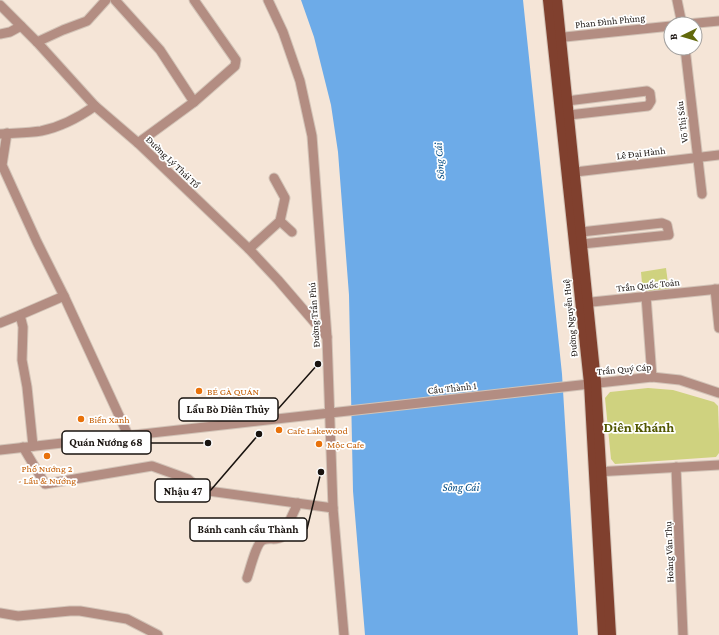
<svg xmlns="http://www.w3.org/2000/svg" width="719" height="635" viewBox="0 0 719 635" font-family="'Crimson Pro',serif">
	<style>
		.green { fill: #cfd27f }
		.water { fill: #6dabe8 }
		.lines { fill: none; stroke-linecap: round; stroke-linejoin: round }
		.minor-casing { stroke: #d2c3b7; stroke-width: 11 }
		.major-casing { stroke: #d2c3b7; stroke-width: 12 }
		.minor { stroke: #b38d82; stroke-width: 9 }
		.major { stroke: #80402e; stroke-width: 10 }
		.food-dot { fill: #e8710a; stroke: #fff; stroke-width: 1.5 }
		.labels { text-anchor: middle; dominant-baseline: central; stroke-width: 3.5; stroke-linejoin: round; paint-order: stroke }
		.street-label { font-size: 10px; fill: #19130f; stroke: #fff }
		.food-label { font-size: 10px; fill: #c56008; stroke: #fff; text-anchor: start }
		.water-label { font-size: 11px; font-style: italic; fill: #014a82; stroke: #fff }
		.district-label { font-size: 14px; font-weight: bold; fill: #515700; stroke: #fff }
		.leader { fill: none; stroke: #19130f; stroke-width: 1.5 }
		.callout-dot { fill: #19130f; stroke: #fff; stroke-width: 1.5 }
		.callout { fill: #fff; stroke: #19130f; stroke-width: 1.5 }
		.callout-label { font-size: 11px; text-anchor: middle; font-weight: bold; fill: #19130f }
	</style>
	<rect width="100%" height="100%" fill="#f5e5d7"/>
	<g class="green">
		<path d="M666,268L669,291L643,294L641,272Z"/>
		<path d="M648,388L673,390L714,402L718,406L719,433V453L716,457L615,464L611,459L605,398L610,392Z"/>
	</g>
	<path class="water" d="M301,0H523L562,374L578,635H365L353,491L349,295L338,152L331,105L314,37Z"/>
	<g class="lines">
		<defs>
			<g id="minor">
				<path d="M115,0L160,50L194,102L138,143"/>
				<path d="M194,0L236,60L235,66L194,102"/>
				<path d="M268,0L283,32L300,81L312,136L327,337L333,508L344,635"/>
				<path d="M677,0L682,24"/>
				<path d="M0,5L37,42L95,106L138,143L249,249L278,280L327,337"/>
				<path d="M687,24L719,21"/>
				<path d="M0,34L10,32L21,26"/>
				<path d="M555,38L671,26"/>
				<path d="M37,42L63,30L87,21L106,0"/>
				<path d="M685,48L702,194"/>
				<path d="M567,101L647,91L650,93L651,101L648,106L569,115"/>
				<path d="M7,133L2,165L37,242L64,296L128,435"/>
				<path d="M0,134C13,133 28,133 41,131C61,127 78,118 95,106"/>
				<path d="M567,173L719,155"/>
				<path d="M280,221L292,232"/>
				<path d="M581,232L662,223L667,225L669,235L582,244"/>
				<path d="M249,249L280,221L285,198L274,178"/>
				<path d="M715,289L719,328"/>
				<path d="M646,296L652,377"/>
				<path d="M582,303L719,289"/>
				<path d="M20,315L23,327L22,360L27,387L33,446"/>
				<path d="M0,323L20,315L64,296"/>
				<path d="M23,447L45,484L152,466L188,479L201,490L333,508"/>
				<path d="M0,450L652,377L680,380L719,393"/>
				<path d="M676,467L683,635"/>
				<path d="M595,472L719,465"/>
				<path d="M247,578C250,570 256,543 263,540C269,537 276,541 282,537L298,503"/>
				<path d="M0,613L18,616L70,611H80L127,619L158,635"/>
			</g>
			<g id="major">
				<path d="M548,0L589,383L603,635"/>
				<path d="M557,0L596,382L611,635"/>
			</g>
		</defs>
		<use href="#minor" class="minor-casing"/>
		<use href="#major" class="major-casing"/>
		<use href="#minor" class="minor"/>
		<use href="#major" class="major"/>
	</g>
	<g class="food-dot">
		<circle cx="199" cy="391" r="4"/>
		<circle cx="81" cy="419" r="4"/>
		<circle cx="279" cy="430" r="4"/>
		<circle cx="319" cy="444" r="4"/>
		<circle cx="47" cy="456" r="4"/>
	</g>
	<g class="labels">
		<g class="street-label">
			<text transform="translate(610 21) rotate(-6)">Phan Đình Phùng</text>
			<text transform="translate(682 122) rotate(-97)">Võ Thị Sáu</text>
			<text transform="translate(641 153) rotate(-7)">Lê Đại Hành</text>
			<text transform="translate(173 162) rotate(44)">Đường Lý Thái Tổ</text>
			<text transform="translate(648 285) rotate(-6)">Trần Quốc Toản</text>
			<text transform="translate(314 315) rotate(-94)">Đường Trần Phú</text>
			<text transform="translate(570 318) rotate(-96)">Đường Nguyễn Huệ</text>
			<text transform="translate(624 369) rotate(-5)">Trần Quý Cáp</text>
			<text transform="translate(452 388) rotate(-6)">Cầu Thành 1</text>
			<text transform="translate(669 552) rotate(-92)">Hoàng Văn Thụ</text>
		</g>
		<g class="food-label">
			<text x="207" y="391">BÉ GÀ QUÁN</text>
			<text x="89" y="419">Biển Xanh</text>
			<text x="287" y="430">Cafe Lakewood</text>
			<text x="327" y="444">Mộc Cafe</text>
			<text x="47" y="468" text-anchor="middle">Phố Nướng 2<tspan x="47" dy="12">- Lẩu &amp; Nướng</tspan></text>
		</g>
		<g class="water-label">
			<text transform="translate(439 161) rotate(-94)">Sông Cái</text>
			<text x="461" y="487">Sông Cái</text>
		</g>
		<g class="district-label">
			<text x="639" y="427">Diên Khánh</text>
		</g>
	</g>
	<path class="leader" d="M318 364L278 409M208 443L151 443M259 434L210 491M321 472L307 529"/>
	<g class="callout-dot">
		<circle cx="318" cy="364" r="4"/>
		<circle cx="208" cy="443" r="4"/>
		<circle cx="259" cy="434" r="4"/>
		<circle cx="321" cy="472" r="4"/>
	</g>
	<g class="callout">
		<rect x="179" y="398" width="99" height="23" rx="4"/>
		<rect x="62" y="431" width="89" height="23" rx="4"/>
		<rect x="155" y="479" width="55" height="23" rx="4"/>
		<rect x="190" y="518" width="117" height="23" rx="4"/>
	</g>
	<g class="callout-label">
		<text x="228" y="413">Lẩu Bò Diên Thủy</text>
		<text x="106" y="446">Quán Nướng 68</text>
		<text x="183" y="495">Nhậu 47</text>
		<text x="248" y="533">Bánh canh cầu Thành</text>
	</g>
	<g transform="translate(683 36) rotate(265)"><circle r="19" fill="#ffffff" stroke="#a3a19f"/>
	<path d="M0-3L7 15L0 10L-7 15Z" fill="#62690c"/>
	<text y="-6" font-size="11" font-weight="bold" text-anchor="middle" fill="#19130f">B</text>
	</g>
</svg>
